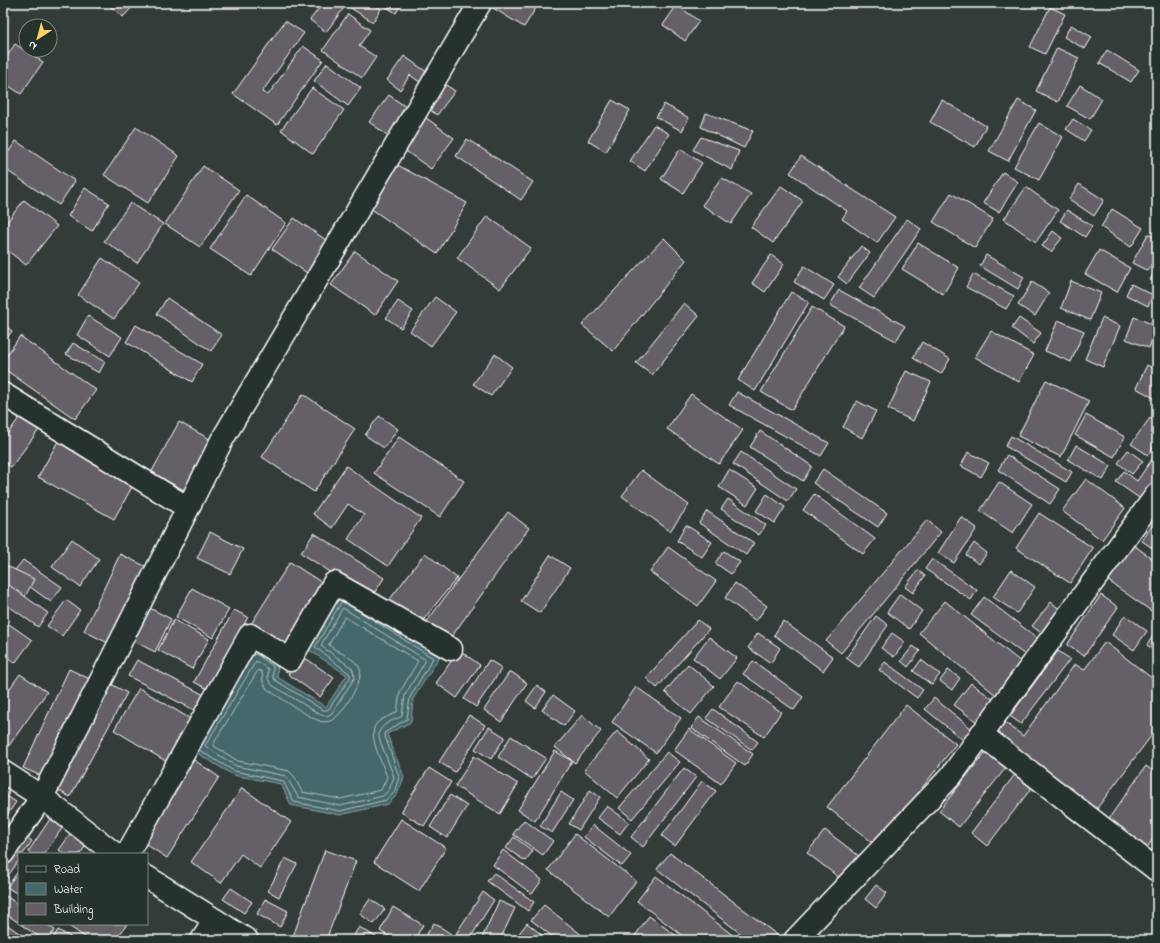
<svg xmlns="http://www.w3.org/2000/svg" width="1160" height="943" viewBox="0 0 1160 943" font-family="'Indie Flower',sans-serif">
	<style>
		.water { fill: #45676b; stroke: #8fa4a6 }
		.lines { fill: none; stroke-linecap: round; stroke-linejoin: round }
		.shore { stroke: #b5c2c4; stroke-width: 1 }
		.building { fill: #655e67; stroke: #fff }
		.minor-casing { stroke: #fff; stroke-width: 25 }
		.minor { stroke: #26332d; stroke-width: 22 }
	</style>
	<rect width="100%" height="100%" fill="#333c39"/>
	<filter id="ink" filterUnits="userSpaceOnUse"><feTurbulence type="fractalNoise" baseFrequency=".025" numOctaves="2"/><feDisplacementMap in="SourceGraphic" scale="8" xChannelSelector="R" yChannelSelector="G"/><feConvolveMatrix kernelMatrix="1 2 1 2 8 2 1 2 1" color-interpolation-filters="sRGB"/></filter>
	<g filter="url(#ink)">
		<path class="water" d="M340,595L440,656L413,699L411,722L387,734L404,777L397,795L388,804L340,815L291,805L281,784L233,775L192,750L253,647L278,664L277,677L326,707L347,675L309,650Z"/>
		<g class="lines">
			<g class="shore">
				<path d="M343,608L426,660L405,695L402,716C393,721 377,724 379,738L394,777L389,790L383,796L340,806L298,797L286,776L236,766L205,746L256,661L268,669V679L272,685L321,715L327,716L332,713L355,677L352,668L321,646Z"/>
				<path d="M345,617L418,661L400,692L397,712C391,716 382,718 377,723C366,734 383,764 387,777L381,790L340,799L302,792L294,776L289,771L238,761L214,746V743L258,670L262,672L263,682L267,689C278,696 312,720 323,722C327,722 331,721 334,719C343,713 364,679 360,669C356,658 338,653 329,645Z"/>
				<path d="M239,679L253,655L256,654L273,666V677L275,680L323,710H328L350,678V674L315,647L342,601"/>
				<path d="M199,750L234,771L283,781L294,802L340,811L386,800L394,793L399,777L384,733L407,719L410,697L433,658L354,608"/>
			</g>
		</g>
		<g class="building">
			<path d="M109,3H136L123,17L108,4Z"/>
			<path d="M323,3H372L381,9L373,22L346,5L326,32L310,20Z"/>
			<path d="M380,3H402L396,13Z"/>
			<path d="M496,3H539L524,27L493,8Z"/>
			<path d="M677,5L699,21L685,41L663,25Z"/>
			<path d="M1050,7L1065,14L1045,54L1030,47Z"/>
			<path d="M348,14L370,30L359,46L376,57L362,78L323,50Z"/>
			<path d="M285,21L304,33L262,92L268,95L303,46L323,60L277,125L233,94Z"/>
			<path d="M1071,25L1092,37L1085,49L1064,37Z"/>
			<path d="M15,44L43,62L21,94L3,82V62Z"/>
			<path d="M1057,48L1079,58L1058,102L1036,91Z"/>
			<path d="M1107,50L1139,70L1131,82L1099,63Z"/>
			<path d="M404,56L431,75L424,85L410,75L400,90L387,80Z"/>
			<path d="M327,63L361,88L348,106L314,81Z"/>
			<path d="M443,83L455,91L437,115L426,107Z"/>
			<path d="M1080,85L1102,99L1090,119L1067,106Z"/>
			<path d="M312,88L344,110L313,154L281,130Z"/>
			<path d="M389,95L413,112L394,140L369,122Z"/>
			<path d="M612,100L630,110L606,152L588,141Z"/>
			<path d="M942,100L986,126L975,147L930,122Z"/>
			<path d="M1018,100L1036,110L1008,161L989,151Z"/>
			<path d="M664,104L689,118L682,131L656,117Z"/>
			<path d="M706,113L753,131L744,148L701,127Z"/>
			<path d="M422,115L454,138L431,169L400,147Z"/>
			<path d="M1073,119L1091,130L1084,141L1066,129Z"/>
			<path d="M1039,123L1063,137L1039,180L1014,167Z"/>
			<path d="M654,125L669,134L645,171L630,161Z"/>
			<path d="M136,127L179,156L148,203L104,175Z"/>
			<path d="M701,137L739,151L732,170L693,150Z"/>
			<path d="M467,139L533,182L521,200L456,156Z"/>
			<path d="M16,141L75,181L59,205L3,168V160Z"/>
			<path d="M680,149L702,163L683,193L661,179Z"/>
			<path d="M801,156L895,217L877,243L842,219L847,211L790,173Z"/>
			<path d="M392,162L467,203L437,254L364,204Z"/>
			<path d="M203,166L239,190L200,247L165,224Z"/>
			<path d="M1003,172L1018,182L999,212L983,203Z"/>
			<path d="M722,178L751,194L731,224L702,205Z"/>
			<path d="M1079,184L1104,200L1094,216L1069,199Z"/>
			<path d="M781,186L803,201L773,243L751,227Z"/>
			<path d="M1026,187L1058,210L1036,242L1004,219Z"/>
			<path d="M85,188L109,203L92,231L68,216Z"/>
			<path d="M951,193L993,219L975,248L933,222Z"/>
			<path d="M246,195L286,223L251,276L210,249Z"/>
			<path d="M24,200L57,226L26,265L3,247V227Z"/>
			<path d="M130,203L163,224L137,263L104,241Z"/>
			<path d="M1112,209L1143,228L1131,247L1101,227Z"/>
			<path d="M1067,210L1092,226L1085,237L1060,221Z"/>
			<path d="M487,216L531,248L500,289L457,258Z"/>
			<path d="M294,218L329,242L307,273L272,249Z"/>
			<path d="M907,219L921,229L874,298L859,288Z"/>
			<path d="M1053,231L1062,238L1051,252L1042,246Z"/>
			<path d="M1148,234L1157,239V254L1148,271L1132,263Z"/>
			<path d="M664,238L686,260L613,351L582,325Z"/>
			<path d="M918,243L959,268L943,294L902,269Z"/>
			<path d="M861,246L870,253L847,284L838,277Z"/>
			<path d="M1099,250L1130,268L1117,292L1085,274Z"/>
			<path d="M355,251L398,281L375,315L331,285Z"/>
			<path d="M771,255L784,264L765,292L752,283Z"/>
			<path d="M986,255L1024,277L1018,289L980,266Z"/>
			<path d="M102,258L139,283L114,319L78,295Z"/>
			<path d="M804,266L834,285L824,300L794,282Z"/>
			<path d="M1157,267V283L1150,280Z"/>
			<path d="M973,274L1014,296L1006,309L966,287Z"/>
			<path d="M1071,281L1101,293L1090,320L1061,308Z"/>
			<path d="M1032,282L1049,293L1035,316L1018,305Z"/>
			<path d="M1131,284L1153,295L1148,306L1126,295Z"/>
			<path d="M839,290L905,326L896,341L830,305Z"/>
			<path d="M791,292L809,302L755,391L738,380Z"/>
			<path d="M435,297L456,312L431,346L410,331Z"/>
			<path d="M167,298L222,335L211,351L157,314Z"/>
			<path d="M398,301L413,311L401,328L386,318Z"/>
			<path d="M684,303L699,316L652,375L636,363Z"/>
			<path d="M812,307L844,326L792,410L761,392Z"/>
			<path d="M88,316L122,337L110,356L77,335Z"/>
			<path d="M1134,317L1157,326L1149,348L1126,339Z"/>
			<path d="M1019,318L1041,333L1033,344L1012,328Z"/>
			<path d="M1102,318L1120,326L1103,367L1085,359Z"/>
			<path d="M1058,320L1084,331L1071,362L1045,351Z"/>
			<path d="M3,324L12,331L3,344Z"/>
			<path d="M136,325L202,364L192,382L126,342Z"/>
			<path d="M991,331L1034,355L1019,382L975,357Z"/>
			<path d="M20,336L96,390L75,419L3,368V361Z"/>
			<path d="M922,342L950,359L941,374L913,358Z"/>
			<path d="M73,343L105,362L99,373L66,354Z"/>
			<path d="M495,354L512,367L491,396L473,384Z"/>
			<path d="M1147,365L1157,370V391L1154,398L1136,388Z"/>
			<path d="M906,371L931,382L913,421L888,409Z"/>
			<path d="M1046,380L1089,401L1061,457L1018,436Z"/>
			<path d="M737,392L829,443L821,456L729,405Z"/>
			<path d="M303,394L355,429L314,492L262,457Z"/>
			<path d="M691,394L743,430L719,464L667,429Z"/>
			<path d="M857,401L876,411L862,438L843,427Z"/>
			<path d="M22,414L41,427L11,467L3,461V440Z"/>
			<path d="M1086,415L1125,437L1114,457L1075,435Z"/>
			<path d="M379,416L398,429L384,448L365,435Z"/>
			<path d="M1150,418L1157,423V442L1148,455L1131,444Z"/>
			<path d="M179,422L215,442L188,492L151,473Z"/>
			<path d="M760,431L812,466L803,481L750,447Z"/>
			<path d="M61,436L137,478L114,519L38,477Z"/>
			<path d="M1011,436L1072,472L1066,482L1005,446Z"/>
			<path d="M399,437L464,481L440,517L374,473Z"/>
			<path d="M1076,445L1111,466L1103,480L1068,460Z"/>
			<path d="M1128,450L1143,461L1132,474L1118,463Z"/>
			<path d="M741,452L796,489L788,501L733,464Z"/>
			<path d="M968,452L989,463L981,477L961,466Z"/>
			<path d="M1157,452V479L1142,500L1116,482L1124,471L1137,481Z"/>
			<path d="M1007,455L1060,489L1050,504L998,470Z"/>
			<path d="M346,466L421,518L388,566L348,539L364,515L348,504L332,528L313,514Z"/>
			<path d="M823,469L887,513L878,527L813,483Z"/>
			<path d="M641,470L689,505L670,531L622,496Z"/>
			<path d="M729,470L758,488L747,505L719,487Z"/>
			<path d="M1086,479L1125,508L1102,540L1062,511Z"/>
			<path d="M999,482L1032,504L1013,533L980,511Z"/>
			<path d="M767,494L785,507L775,523L756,511Z"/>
			<path d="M814,494L875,539L863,554L803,510Z"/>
			<path d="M728,499L766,525L759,535L721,509Z"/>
			<path d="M707,511L754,543L746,555L699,523Z"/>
			<path d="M508,512L529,528L452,636L425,624Z"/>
			<path d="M1039,513L1093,548L1070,583L1016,548Z"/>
			<path d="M961,517L977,528L954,563L938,553Z"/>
			<path d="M1157,518V551L1142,541Z"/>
			<path d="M927,520L941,532L841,653L826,641Z"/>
			<path d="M686,525L712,542L702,557L677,541Z"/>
			<path d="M210,532L243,549L230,574L197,558Z"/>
			<path d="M314,533L384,578L371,598L301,553Z"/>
			<path d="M72,539L99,559L80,587L52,567Z"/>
			<path d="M974,543L987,553L979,564L966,555Z"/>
			<path d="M1132,544L1157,562V615L1107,580Z"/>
			<path d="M668,547L716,581L698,606L650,572Z"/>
			<path d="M724,551L740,562L731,574L715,563Z"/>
			<path d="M425,553L457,578L420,624L387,603Z"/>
			<path d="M120,554L149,568L112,645L84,631Z"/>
			<path d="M550,555L570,568L540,613L521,601Z"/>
			<path d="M932,559L977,590L971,600L925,569Z"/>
			<path d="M23,560L62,587L51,602L12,574Z"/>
			<path d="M290,562L324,584L286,646L251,624Z"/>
			<path d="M3,564L34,579L22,603L3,594Z"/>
			<path d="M918,570L925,576L913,593L905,587Z"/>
			<path d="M1011,570L1035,587L1017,613L993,597Z"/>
			<path d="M735,583L767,606L756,621L725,598Z"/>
			<path d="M9,585L48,613L38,627L3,602V593Z"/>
			<path d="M192,588L229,609L213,638L176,617Z"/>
			<path d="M900,594L922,611L909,629L887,612Z"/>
			<path d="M1101,595L1118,607L1084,656L1067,645Z"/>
			<path d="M984,597L1041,641L1029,658L971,615Z"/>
			<path d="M66,600L80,610L62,636L47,626Z"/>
			<path d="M945,601L1022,663L996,695L919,633Z"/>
			<path d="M1051,602L1063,612L1045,636L1032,626Z"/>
			<path d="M140,603L171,619L155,652L124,636Z"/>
			<path d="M234,610L248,617L208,689L194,682Z"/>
			<path d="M1125,615L1147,631L1134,650L1112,635Z"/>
			<path d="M876,616L888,625L859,667L846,658Z"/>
			<path d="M3,620L32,640L15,663L3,654Z"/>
			<path d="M174,620L209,639L192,669L158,650Z"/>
			<path d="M698,620L709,629L657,688L646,678Z"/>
			<path d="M783,621L833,657L823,671L774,635Z"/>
			<path d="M1157,630V653L1147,645Z"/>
			<path d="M758,633L780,648L771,663L748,648Z"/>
			<path d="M892,633L905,642L894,657L881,648Z"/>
			<path d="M709,637L737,658L720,679L693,658Z"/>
			<path d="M1105,642L1157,682V728L1095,811L990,734L1001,719L1023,736L1075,664L1084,670Z"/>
			<path d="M913,646L920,651L908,667L901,661Z"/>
			<path d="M459,650L480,665L457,698L436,683Z"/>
			<path d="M1058,651L1070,659L1021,724L1010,716Z"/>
			<path d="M301,655L334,678L320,697L288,674Z"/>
			<path d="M137,660L206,696L198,712L128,676Z"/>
			<path d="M489,660L502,668L476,707L464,699Z"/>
			<path d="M921,660L940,674L932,685L913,671Z"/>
			<path d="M753,661L803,697L794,710L743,674Z"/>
			<path d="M885,662L923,690L917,698L879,670Z"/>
			<path d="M688,664L714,686L691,714L665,692Z"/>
			<path d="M69,669L94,681L48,779L23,768Z"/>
			<path d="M948,670L960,678L952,690L940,681Z"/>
			<path d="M510,671L527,683L501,722L484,710Z"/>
			<path d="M20,674L47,692L3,754V698Z"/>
			<path d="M738,681L781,712L764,737L719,707Z"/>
			<path d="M971,683L994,700L977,722L954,705Z"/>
			<path d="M111,684L127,693L70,797L54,788Z"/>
			<path d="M537,685L546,692L535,708L526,701Z"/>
			<path d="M636,687L681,718L656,753L612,722Z"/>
			<path d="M139,688L194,721L169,763L114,730Z"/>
			<path d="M553,695L575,711L564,726L542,710Z"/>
			<path d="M934,698L972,729L963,740L925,709Z"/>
			<path d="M906,705L956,744L877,846L827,807Z"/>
			<path d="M713,709L758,742L752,750L706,718Z"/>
			<path d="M469,715L485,725L455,772L439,762Z"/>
			<path d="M582,715L601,731L575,763L555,747Z"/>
			<path d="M699,717L753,754L745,766L691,728Z"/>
			<path d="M489,727L505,737L491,759L475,749Z"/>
			<path d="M689,729L736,763L721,784L674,750Z"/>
			<path d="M617,731L649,759L617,798L584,770Z"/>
			<path d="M511,736L546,758L532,779L498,757Z"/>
			<path d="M988,749L1008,765L959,827L939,811Z"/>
			<path d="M555,751L572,761L535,821L518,810Z"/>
			<path d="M667,752L680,762L632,819L619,808Z"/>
			<path d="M474,756L518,784L500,814L455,786Z"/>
			<path d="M194,760L219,777L167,858L141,841Z"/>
			<path d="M1146,766L1157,774V833L1146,849L1107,821Z"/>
			<path d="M429,768L451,782L424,826L401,812Z"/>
			<path d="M684,768L696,777L643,847L631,837Z"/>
			<path d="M1016,773L1033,786L987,846L971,833Z"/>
			<path d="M702,781L716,791L675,846L662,836Z"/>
			<path d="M242,788L291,822L260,868L241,854L221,883L191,862Z"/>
			<path d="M590,790L600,797L579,830L569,824Z"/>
			<path d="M561,792L573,800L552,833L540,826Z"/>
			<path d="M5,795L16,802L3,821V798Z"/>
			<path d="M450,795L467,806L447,838L430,827Z"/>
			<path d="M607,806L629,822L620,834L598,818Z"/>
			<path d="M50,819L63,827L44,854H31L28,852Z"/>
			<path d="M401,819L446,848L419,891L374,862Z"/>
			<path d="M524,820L553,841L543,855L513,834Z"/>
			<path d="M593,825L631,855L622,866L584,837Z"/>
			<path d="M825,830L859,856L841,879L807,853Z"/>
			<path d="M19,832L32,841L23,854H19V860L3,883V856Z"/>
			<path d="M71,833L87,844L80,854H64L59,850Z"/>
			<path d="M575,834L636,881L609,917L548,870Z"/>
			<path d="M514,837L533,851L525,861L506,848Z"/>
			<path d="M325,850L356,861L326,940H305L293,936Z"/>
			<path d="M503,850L542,880L532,894L493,865Z"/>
			<path d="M670,853L781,938L780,940H749L657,869Z"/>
			<path d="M285,858L297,864L279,897L268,891Z"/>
			<path d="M19,870V895L7,887Z"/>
			<path d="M494,873L534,902L528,911L487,881Z"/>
			<path d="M656,876L739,940H688L637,901Z"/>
			<path d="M876,885L887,893L876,908L865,899Z"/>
			<path d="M231,888L252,902L244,913L223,899Z"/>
			<path d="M483,892L494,900L469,940H452Z"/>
			<path d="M3,894L19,905V923L3,912Z"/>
			<path d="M265,899L288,911L280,927L257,914Z"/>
			<path d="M370,899L385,909L374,924L360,914Z"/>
			<path d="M499,901L515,908L500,940H481Z"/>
			<path d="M544,905L588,940H557L531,920Z"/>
			<path d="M393,907L423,925L414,940H395L380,931Z"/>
			<path d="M649,916L678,937L675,940H632Z"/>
			<path d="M3,922L29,940H3Z"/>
			<path d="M434,923L451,934L446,940H423Z"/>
			<path d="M527,923L548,940H514Z"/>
			<path d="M20,924H46L55,930L47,940H44Z"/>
			<path d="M66,924H127L116,940H89Z"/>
			<path d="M359,927L381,940H351Z"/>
			<path d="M58,930L72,938L70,940H52Z"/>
		</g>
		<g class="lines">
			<defs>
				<g id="minor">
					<path d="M3,394L188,508L42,797L3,853"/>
					<path d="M188,508L222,440L480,3"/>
					<path d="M981,734L1157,870"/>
					<path d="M3,772L42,797L115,854"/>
					<path d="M127,854L250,635L290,660L334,583L451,649"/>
					<path d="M147,877L247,940"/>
					<path d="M202,940L215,920"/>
					<path d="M795,940L951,776L1157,494"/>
				</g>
			</defs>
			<use href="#minor" class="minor-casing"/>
			<use href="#minor" class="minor"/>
		</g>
	</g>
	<rect width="1160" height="943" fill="none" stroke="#26332d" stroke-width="16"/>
	<rect x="8" y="8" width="1144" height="927" fill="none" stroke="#fff" stroke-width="1.5" filter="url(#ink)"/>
	<rect x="18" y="853" width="130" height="72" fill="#26332d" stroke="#7d8581"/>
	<rect x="26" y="866" width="20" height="6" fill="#26332d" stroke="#7d8581"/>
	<text x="54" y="873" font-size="12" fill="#ffffff">Road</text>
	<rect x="26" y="883" width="20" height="12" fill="#45676b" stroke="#7d8581"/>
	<text x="54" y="893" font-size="12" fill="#ffffff">Water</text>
	<rect x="26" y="903" width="20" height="12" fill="#655e67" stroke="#7d8581"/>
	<text x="54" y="913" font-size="12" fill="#ffffff">Building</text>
	<g transform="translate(38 38) rotate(216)"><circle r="19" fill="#26332d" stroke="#7d8581"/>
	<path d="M0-3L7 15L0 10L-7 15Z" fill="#ffd166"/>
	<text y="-6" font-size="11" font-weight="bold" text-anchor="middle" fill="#ffffff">N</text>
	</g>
</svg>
